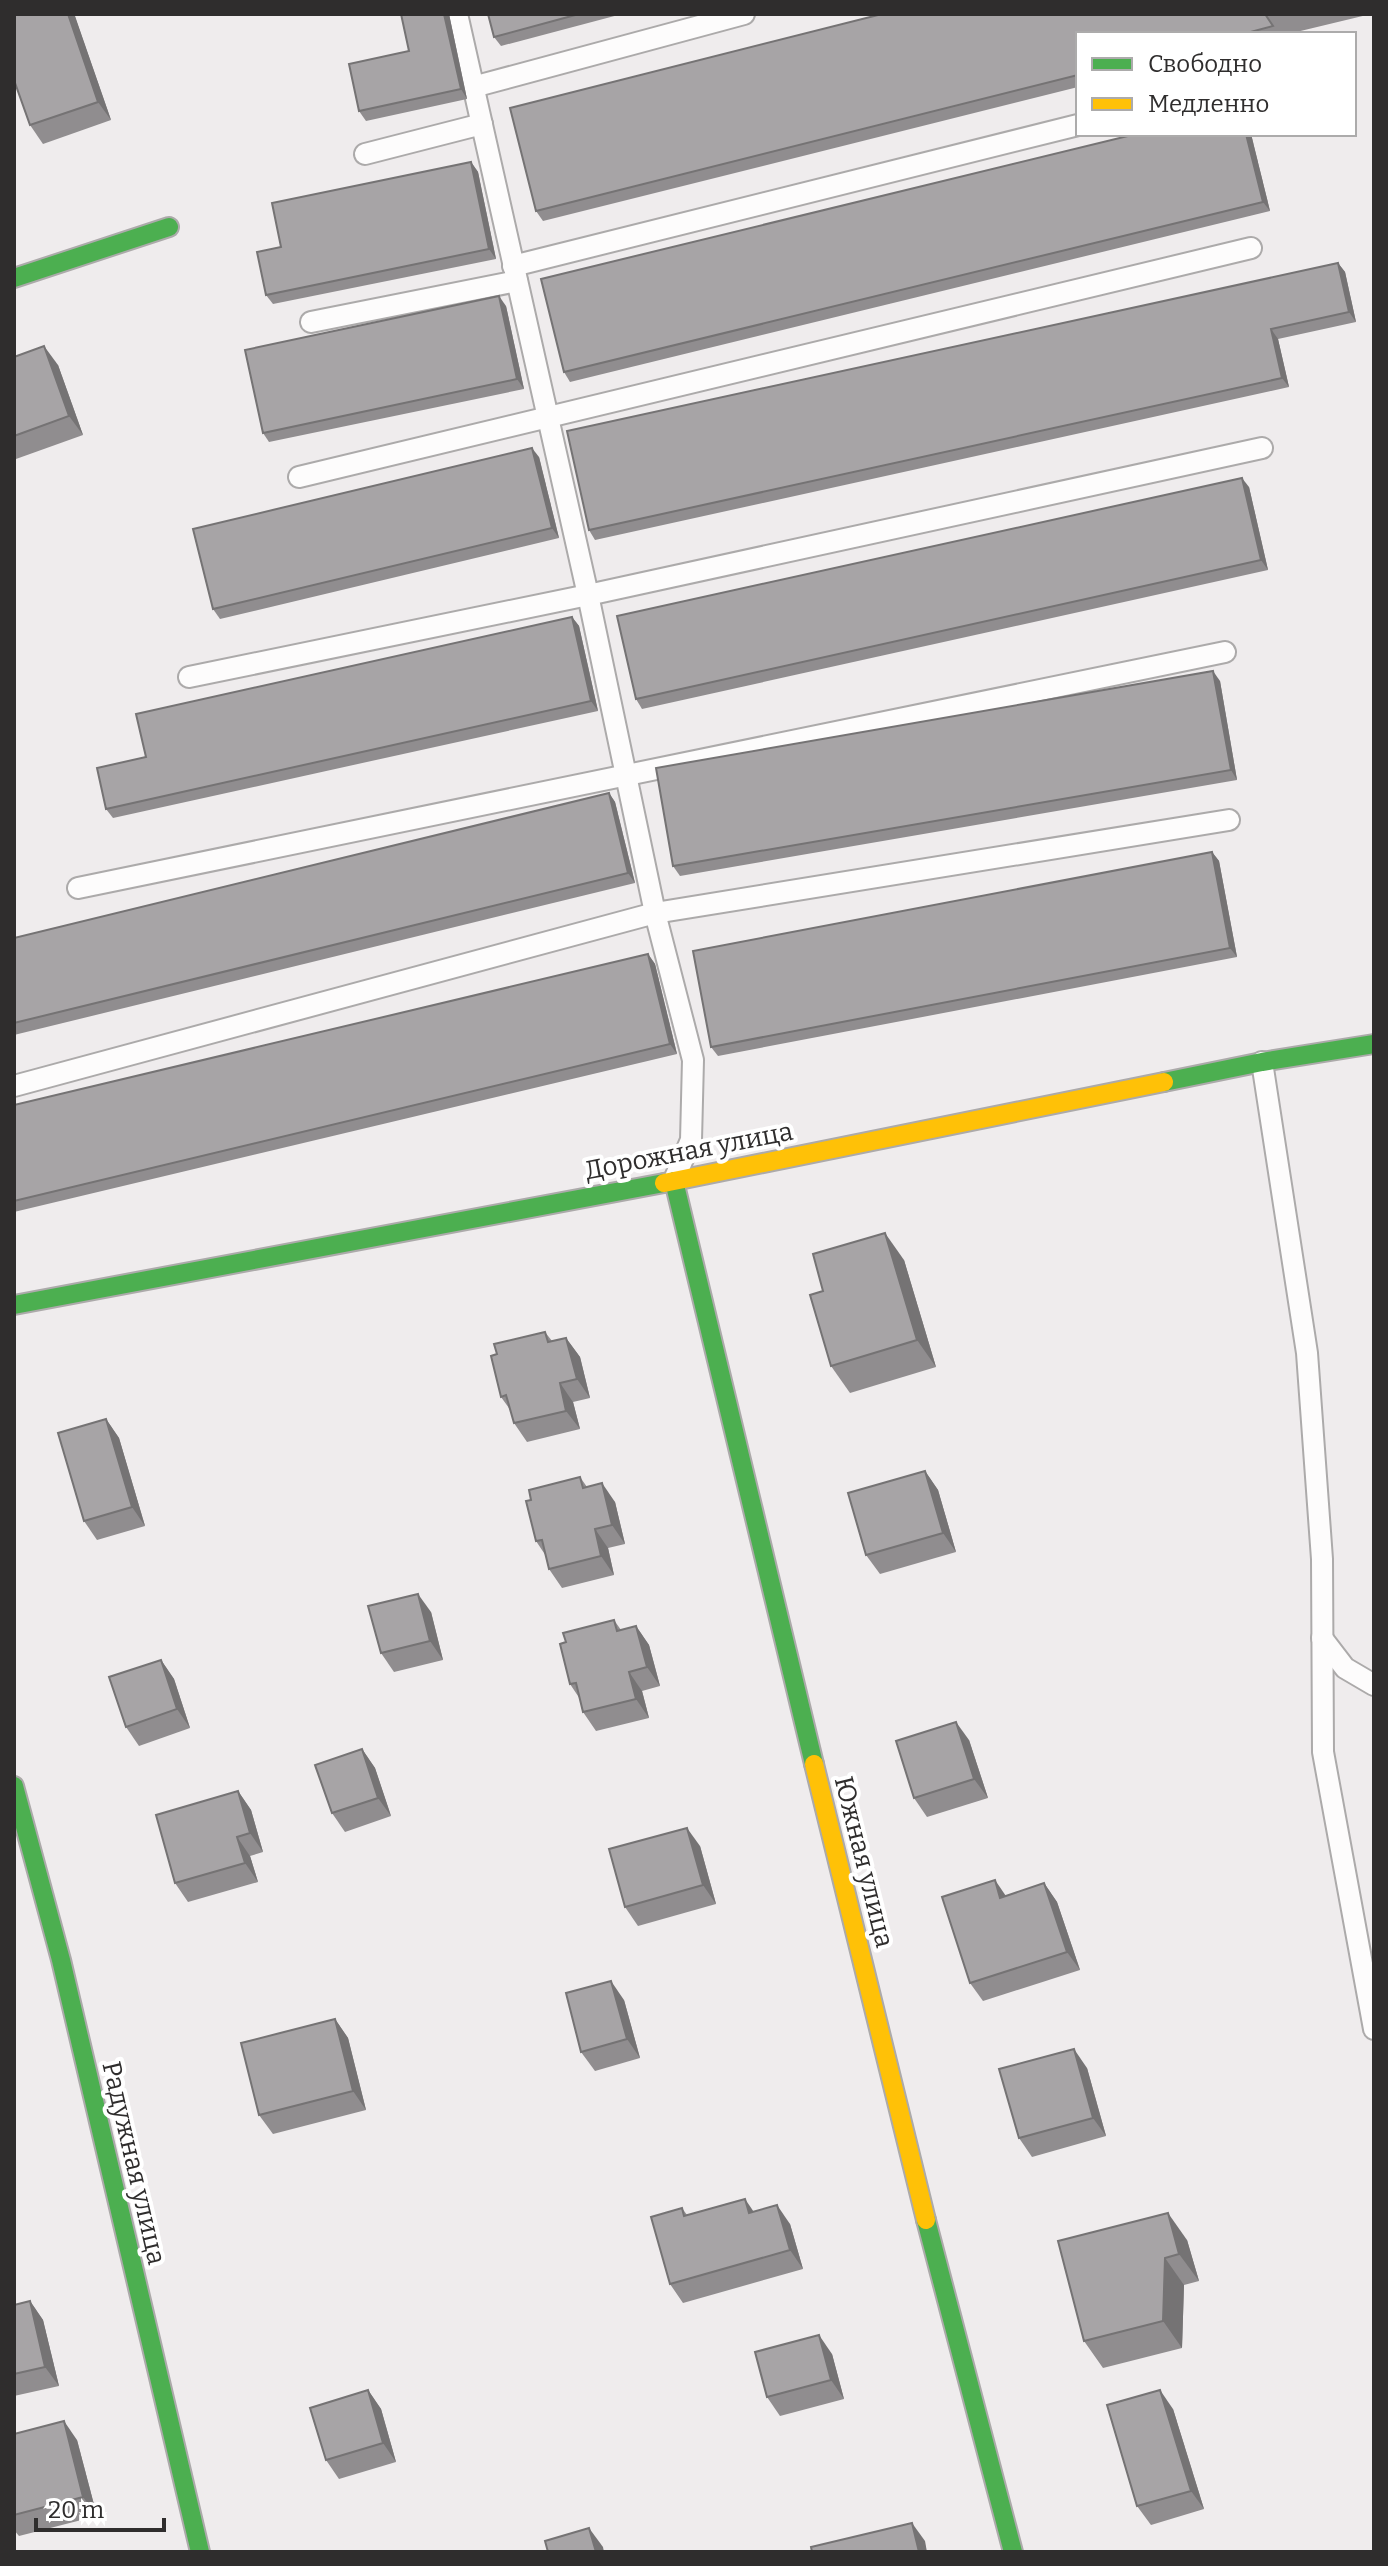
<svg xmlns="http://www.w3.org/2000/svg" width="1388" height="2566" viewBox="0 0 1388 2566" font-family="Bitter,serif">
	<style>
		.lines { fill: none; stroke-linecap: round; stroke-linejoin: round }
		.lane-casing { stroke: #acaaaa; stroke-width: 24 }
		.fast-casing { stroke: #acaaaa; stroke-width: 22 }
		.slow-casing { stroke: #acaaaa; stroke-width: 22 }
		.lane { stroke: #fdfcfc; stroke-width: 20 }
		.fast { stroke: #4caf50; stroke-width: 18 }
		.slow { stroke: #ffc107; stroke-width: 18 }
		.wall { fill: #908d8f }
		.shaded-wall { fill: #757374 }
		.building { fill: #a7a4a6; stroke: #757374; stroke-width: 2 }
		.labels { text-anchor: middle; dominant-baseline: central; stroke-width: 8; stroke-linejoin: round; paint-order: stroke }
		.street-label { font-size: 26px; fill: #2f2d2d; stroke: #fff }
	</style>
	<rect width="100%" height="100%" fill="#efeced"/>
	<g class="lines">
		<defs>
			<g id="lane">
				<path d="M457,14L588,595L655,913L693,1060L691,1140L674,1180"/>
				<path d="M473,87L744,14"/>
				<path d="M365,154L482,124"/>
				<path d="M513,266L1078,125"/>
				<path d="M311,322L517,281"/>
				<path d="M299,477L1251,248"/>
				<path d="M189,677L588,595L1262,448"/>
				<path d="M78,888L1225,652"/>
				<path d="M1262,1062L1307,1353L1322,1559L1323,1752L1374,2029"/>
				<path d="M14,1086L655,913L1229,820"/>
				<path d="M1322,1638L1345,1668L1374,1685"/>
			</g>
			<g id="fast">
				<path d="M14,278L169,227"/>
				<path d="M1164,1082L1262,1062L1374,1044"/>
				<path d="M674,1181L814,1764"/>
				<path d="M14,1305L664,1183"/>
				<path d="M14,1786L61,1960L200,2552"/>
				<path d="M926,2220L1013,2552"/>
			</g>
			<g id="slow">
				<path d="M664,1183L1164,1082"/>
				<path d="M814,1764L926,2220"/>
			</g>
		</defs>
		<use href="#lane" class="lane-casing"/>
		<use href="#fast" class="fast-casing"/>
		<use href="#slow" class="slow-casing"/>
		<use href="#lane" class="lane"/>
		<use href="#fast" class="fast"/>
		<use href="#slow" class="slow"/>
	</g>
	<g class="wall">
		<path d="M14,14H74L111,120L43,144L30,125Z"/>
		<path d="M401,14H449L467,99L366,121L359,111L409,51Z"/>
		<path d="M488,14H622L501,46L494,37Z"/>
		<path d="M882,14H1371L1288,34H1078V87L543,221L536,211Z"/>
		<path d="M1251,134L1270,211L570,382L564,372Z"/>
		<path d="M471,162L478,172L496,259L273,304L266,295L281,247Z"/>
		<path d="M1338,263L1345,272L1356,322L1278,339L1289,387L595,540L589,530Z"/>
		<path d="M506,306L524,389L269,442L263,433Z"/>
		<path d="M14,357L58,365L83,435L16,459L14,456Z"/>
		<path d="M539,457L559,538L220,619L213,609Z"/>
		<path d="M1249,487L1268,570L642,709L636,699Z"/>
		<path d="M572,617L579,626L598,711L113,818L106,809L146,757Z"/>
		<path d="M1220,681L1237,780L680,876L673,866Z"/>
		<path d="M609,793L615,802L635,883L14,1035V938Z"/>
		<path d="M1212,852L1219,861L1237,957L718,1056L711,1047Z"/>
		<path d="M648,954L655,964L677,1054L14,1212V1105Z"/>
		<path d="M904,1260L936,1367L850,1393L831,1366L823,1291Z"/>
		<path d="M545,1332L552,1341L566,1338L580,1357L590,1398L573,1402L580,1429L527,1442L514,1423L511,1411L501,1397L497,1354Z"/>
		<path d="M106,1419L119,1438L145,1526L97,1540L84,1521Z"/>
		<path d="M925,1471L938,1490L956,1552L880,1574L866,1555Z"/>
		<path d="M580,1477L587,1487L615,1502L625,1544L608,1548L614,1575L562,1588L549,1569L546,1556L536,1541L531,1500Z"/>
		<path d="M431,1612L443,1660L394,1672L381,1653Z"/>
		<path d="M614,1620L621,1630L636,1626L649,1645L660,1686L642,1691L649,1718L596,1731L583,1712L580,1699L570,1684L566,1642Z"/>
		<path d="M161,1660L174,1679L190,1728L139,1746L126,1727Z"/>
		<path d="M969,1740L988,1798L927,1817L914,1798Z"/>
		<path d="M362,1749L375,1768L391,1816L345,1832L332,1813Z"/>
		<path d="M238,1791L251,1810L263,1852L250,1856L258,1882L188,1902L175,1883Z"/>
		<path d="M700,1846L716,1904L638,1926L625,1907Z"/>
		<path d="M1044,1883L1057,1902L1080,1970L983,2001L970,1983L1006,1896Z"/>
		<path d="M624,2000L640,2058L595,2071L581,2052Z"/>
		<path d="M335,2019L348,2038L366,2110L273,2134L259,2115Z"/>
		<path d="M1087,2068L1106,2136L1032,2157L1019,2138Z"/>
		<path d="M682,2208L687,2215L754,2211L790,2224L803,2269L683,2303L670,2284Z"/>
		<path d="M1187,2240L1199,2281L1184,2285L1182,2348L1103,2368L1084,2341L1058,2241Z"/>
		<path d="M30,2301L43,2320L59,2386L14,2396V2305Z"/>
		<path d="M832,2354L844,2399L780,2416L767,2397Z"/>
		<path d="M368,2390L381,2409L396,2462L339,2479L326,2460Z"/>
		<path d="M1173,2409L1204,2509L1151,2525L1137,2506Z"/>
		<path d="M14,2434L77,2440L97,2516L19,2536L14,2530Z"/>
	</g>
	<g class="shaded-wall">
		<path d="M68,14H74L75,16L111,120L98,102Z"/>
		<path d="M444,14H449L467,99L461,89Z"/>
		<path d="M1246,134H1251L1270,211L1263,202Z"/>
		<path d="M471,162L478,172L496,259L489,249Z"/>
		<path d="M1338,263L1345,272L1356,322L1349,312Z"/>
		<path d="M499,296L506,306L524,389L517,379Z"/>
		<path d="M1271,329L1278,339L1289,387L1282,378Z"/>
		<path d="M44,346L58,365L83,435L69,416Z"/>
		<path d="M532,448L539,457L559,538L552,528Z"/>
		<path d="M1242,478L1249,487L1268,570L1261,560Z"/>
		<path d="M572,617L579,626L598,711L591,701Z"/>
		<path d="M1213,671L1220,681L1237,780L1231,770Z"/>
		<path d="M609,793L615,802L635,883L628,873Z"/>
		<path d="M1212,852L1219,861L1237,957L1230,948Z"/>
		<path d="M648,954L655,964L677,1054L670,1044Z"/>
		<path d="M885,1233L904,1260L936,1367L917,1340Z"/>
		<path d="M566,1338L580,1357L590,1398L577,1379Z"/>
		<path d="M560,1383L573,1402L580,1429L566,1411Z"/>
		<path d="M106,1419L119,1438L145,1526L132,1507Z"/>
		<path d="M925,1471L938,1490L956,1552L943,1533Z"/>
		<path d="M602,1483L615,1502L625,1544L612,1525Z"/>
		<path d="M595,1529L608,1548L614,1575L601,1556Z"/>
		<path d="M418,1594L431,1612L443,1660L430,1641Z"/>
		<path d="M636,1626L649,1645L660,1686L647,1667Z"/>
		<path d="M161,1660L174,1679L190,1728L177,1709Z"/>
		<path d="M629,1672L642,1691L649,1718L636,1699Z"/>
		<path d="M956,1722L969,1740L988,1798L974,1779Z"/>
		<path d="M362,1749L375,1768L391,1816L378,1798Z"/>
		<path d="M238,1791L251,1810L263,1852L250,1833Z"/>
		<path d="M687,1828L700,1846L716,1904L703,1885Z"/>
		<path d="M237,1837L250,1856L258,1882L245,1863Z"/>
		<path d="M995,1880L1008,1899L1000,1898Z"/>
		<path d="M1044,1883L1057,1902L1080,1970L1067,1952Z"/>
		<path d="M611,1981L624,2000L640,2058L627,2039Z"/>
		<path d="M335,2019L348,2038L366,2110L353,2091Z"/>
		<path d="M1074,2049L1087,2068L1106,2136L1093,2118Z"/>
		<path d="M745,2199L758,2218L749,2213Z"/>
		<path d="M777,2205L790,2224L803,2269L790,2250Z"/>
		<path d="M1168,2213L1187,2240L1199,2281L1179,2254Z"/>
		<path d="M1165,2258L1184,2285L1182,2348L1163,2321Z"/>
		<path d="M30,2301L43,2320L59,2386L45,2367Z"/>
		<path d="M819,2335L832,2354L844,2399L831,2380Z"/>
		<path d="M368,2390L381,2409L396,2462L383,2443Z"/>
		<path d="M1160,2390L1173,2409L1204,2509L1191,2491Z"/>
		<path d="M64,2421L77,2440L97,2516L83,2497Z"/>
		<path d="M912,2523L925,2541L927,2552H919Z"/>
		<path d="M589,2528L603,2547L604,2552H596Z"/>
	</g>
	<g class="building">
		<path d="M14,14H68L98,102L30,125L14,80Z"/>
		<path d="M401,14H444L461,89L359,111L349,64L409,51Z"/>
		<path d="M488,14H579L494,37Z"/>
		<path d="M882,14H1265L1273,26L1243,34H1078V75L536,211L510,108Z"/>
		<path d="M1136,134H1246L1263,202L564,372L541,279Z"/>
		<path d="M471,162L489,249L266,295L257,252L281,247L272,203Z"/>
		<path d="M1338,263L1349,312L1271,329L1282,378L589,530L567,431Z"/>
		<path d="M499,296L517,379L263,433L245,350Z"/>
		<path d="M44,346L69,416L14,436V357Z"/>
		<path d="M532,448L552,528L213,609L193,529Z"/>
		<path d="M1242,478L1261,560L636,699L617,616Z"/>
		<path d="M572,617L591,701L106,809L97,768L146,757L136,714Z"/>
		<path d="M1213,671L1231,770L673,866L656,768Z"/>
		<path d="M609,793L628,873L14,1023V938Z"/>
		<path d="M1212,852L1230,948L711,1047L693,951Z"/>
		<path d="M648,954L670,1044L14,1201V1105Z"/>
		<path d="M885,1233L917,1340L831,1366L810,1295L823,1291L813,1254Z"/>
		<path d="M545,1332L548,1342L566,1338L577,1379L560,1383L566,1411L514,1423L506,1395L501,1397L491,1356L497,1354L494,1344Z"/>
		<path d="M106,1419L132,1507L84,1521L58,1433Z"/>
		<path d="M925,1471L943,1533L866,1555L848,1493Z"/>
		<path d="M580,1477L583,1488L602,1483L612,1525L595,1529L601,1556L549,1569L542,1540L536,1541L526,1501L531,1500L529,1490Z"/>
		<path d="M418,1594L430,1641L381,1653L368,1606Z"/>
		<path d="M614,1620L617,1631L636,1626L647,1667L629,1672L636,1699L583,1712L576,1683L570,1684L560,1644L566,1642L563,1633Z"/>
		<path d="M161,1660L177,1709L126,1727L109,1677Z"/>
		<path d="M956,1722L974,1779L914,1798L896,1741Z"/>
		<path d="M362,1749L378,1798L332,1813L315,1765Z"/>
		<path d="M238,1791L250,1833L237,1837L245,1863L175,1883L156,1815Z"/>
		<path d="M687,1828L703,1885L625,1907L609,1849Z"/>
		<path d="M995,1880L1000,1898L1044,1883L1067,1952L970,1983L942,1897Z"/>
		<path d="M611,1981L627,2039L581,2052L566,1993Z"/>
		<path d="M335,2019L353,2091L259,2115L241,2043Z"/>
		<path d="M1074,2049L1093,2118L1019,2138L999,2069Z"/>
		<path d="M745,2199L749,2213L777,2205L790,2250L670,2284L651,2217L682,2208L684,2216Z"/>
		<path d="M1168,2213L1179,2254L1165,2258L1163,2321L1084,2341L1058,2241Z"/>
		<path d="M30,2301L45,2367L14,2374V2305Z"/>
		<path d="M819,2335L831,2380L767,2397L755,2352Z"/>
		<path d="M368,2390L383,2443L326,2460L310,2408Z"/>
		<path d="M1160,2390L1191,2491L1137,2506L1107,2405Z"/>
		<path d="M64,2421L83,2497L14,2515V2434Z"/>
		<path d="M912,2523L919,2552H812L811,2547Z"/>
		<path d="M589,2528L596,2552H548L545,2541Z"/>
	</g>
	<g class="labels">
		<g class="street-label">
			<text transform="translate(689 1151) rotate(-11)">Дорожная улица</text>
			<text transform="translate(864 1862) rotate(76)">Южная улица</text>
			<text transform="translate(134 2163) rotate(77)">Радужная улица</text>
		</g>
	</g>
	<rect width="1388" height="2566" fill="none" stroke="#2f2d2d" stroke-width="32"/>
	<rect x="1076" y="32" width="280" height="104" fill="#ffffff" stroke="#acabab" stroke-width="2"/>
	<rect x="1092" y="58" width="40" height="12" fill="#4caf50" stroke="#acabab" stroke-width="2"/>
	<text x="1148" y="72" font-size="24" fill="#2f2d2d">Свободно</text>
	<rect x="1092" y="98" width="40" height="12" fill="#ffc107" stroke="#acabab" stroke-width="2"/>
	<text x="1148" y="112" font-size="24" fill="#2f2d2d">Медленно</text>
	<path d="M36 2518v12h128v-12" fill="none" stroke="#2f2d2d" stroke-width="4"/>
	<text x="48" y="2518" font-size="24" fill="#2f2d2d" stroke="#ffffff" stroke-width="6" paint-order="stroke">20 m</text>
</svg>
